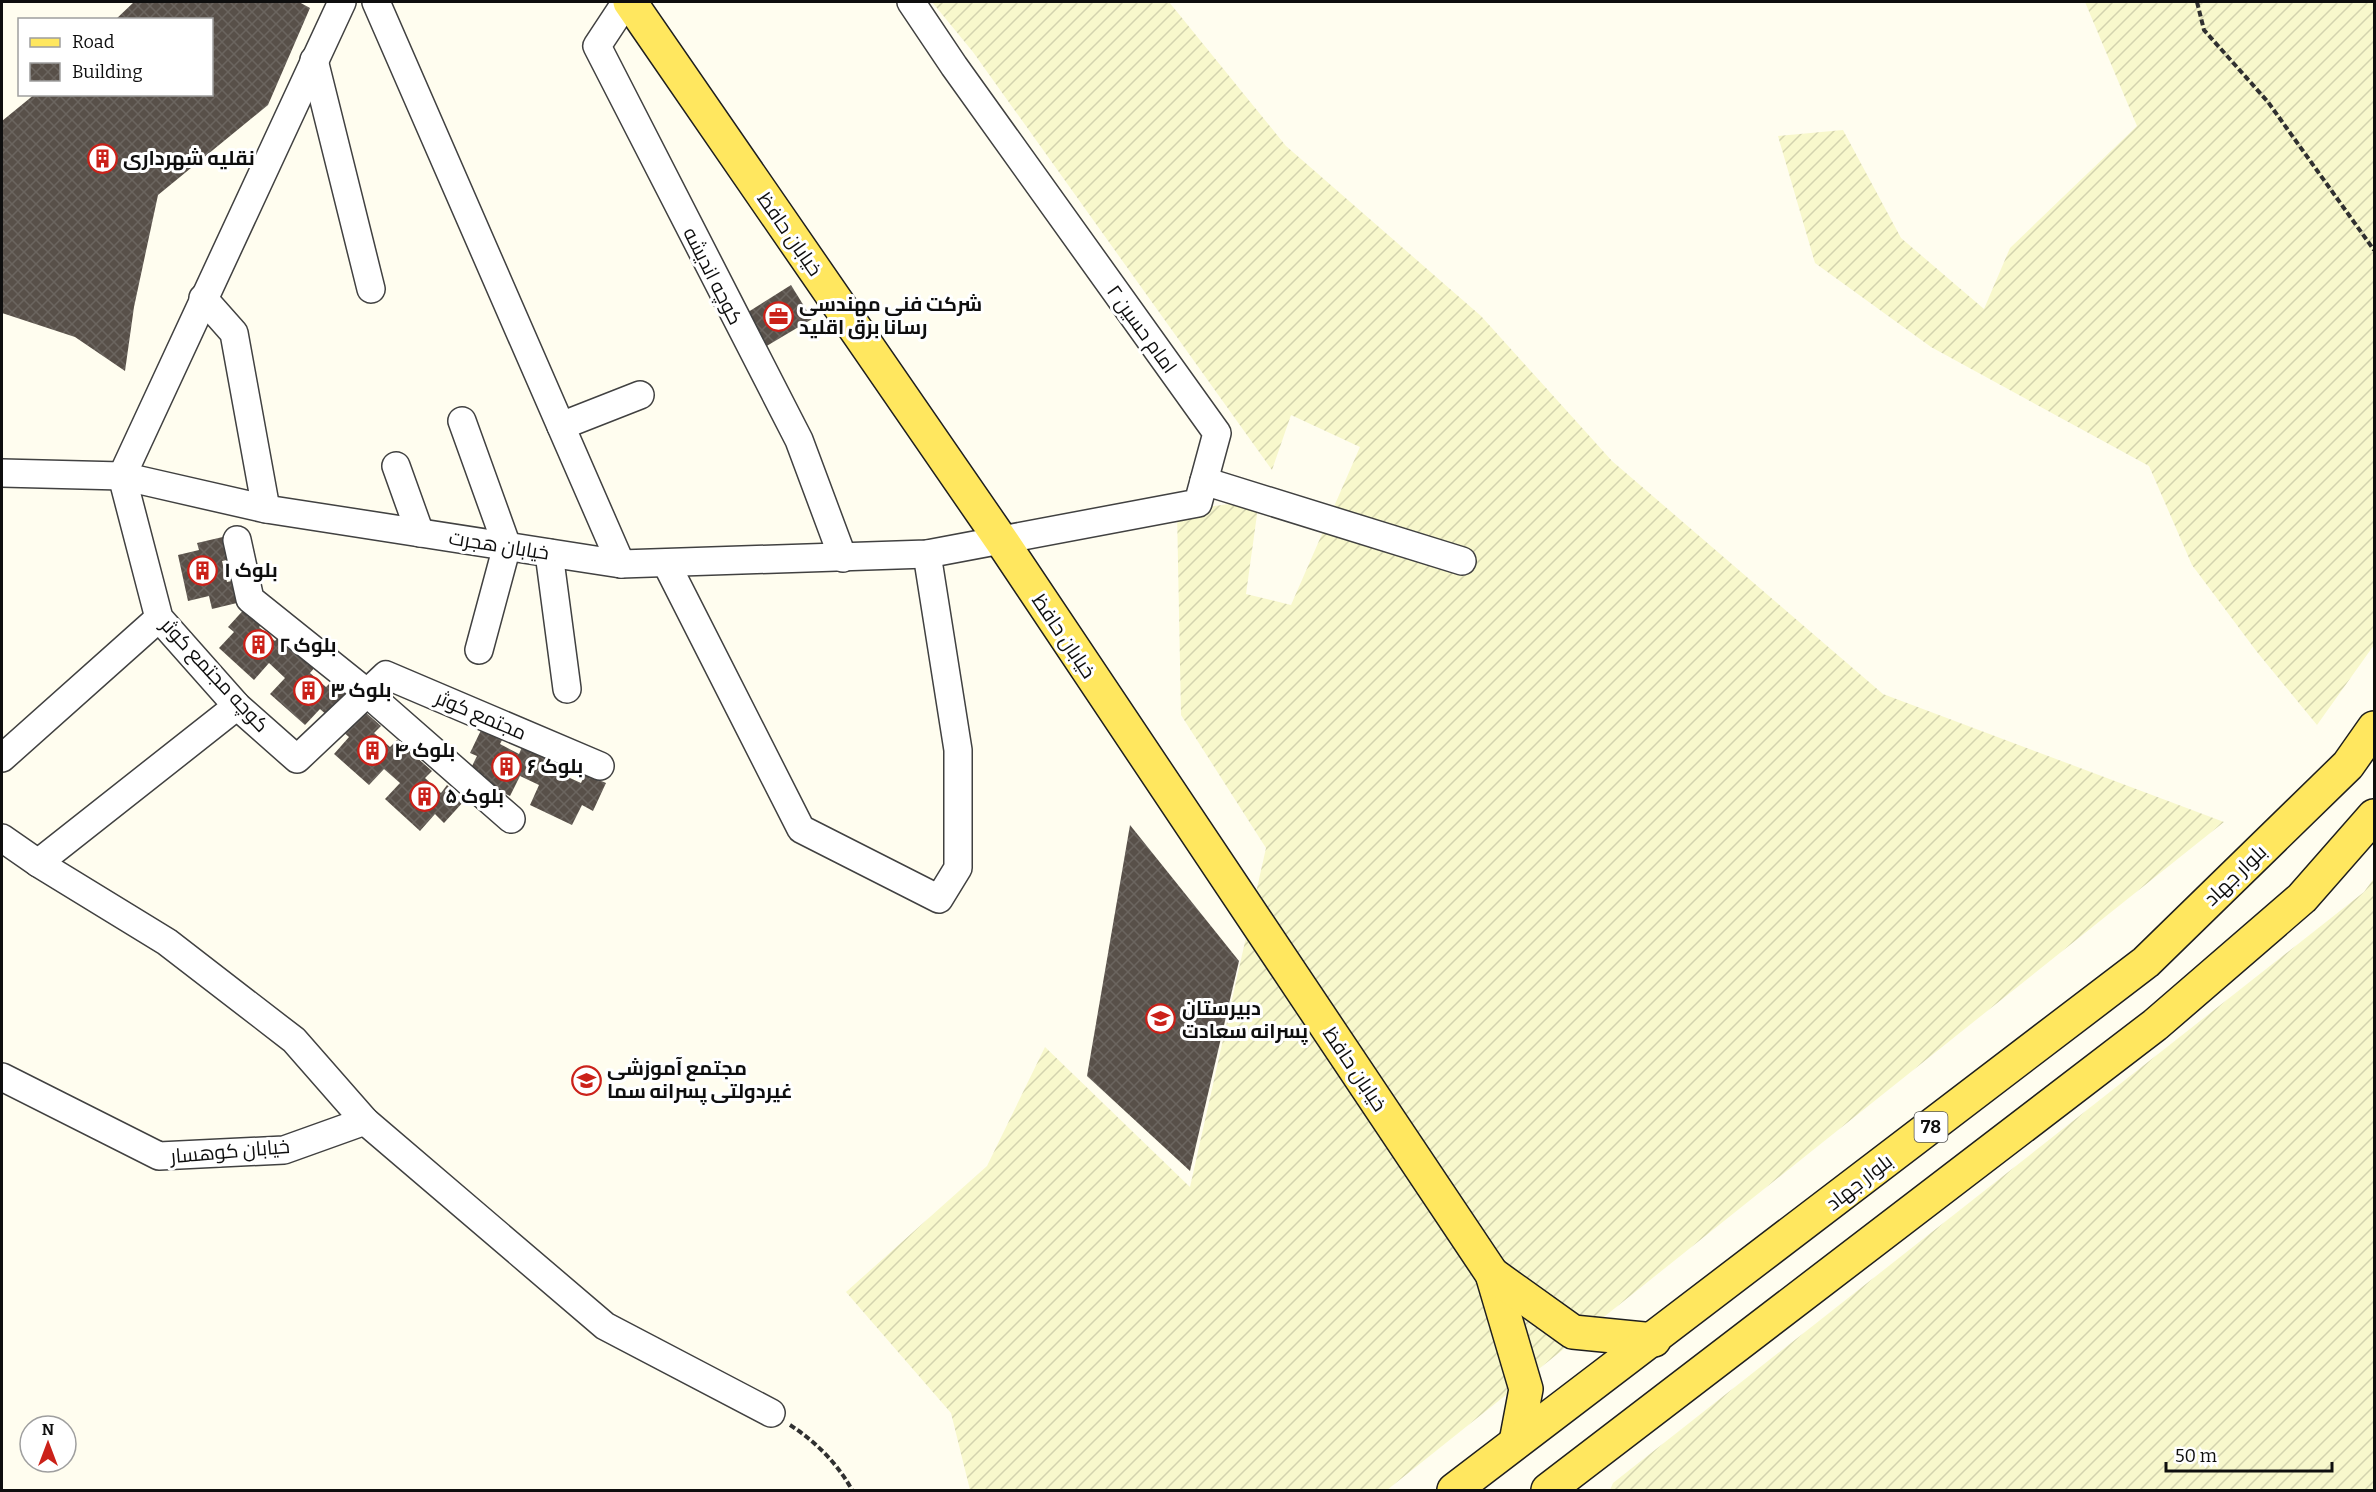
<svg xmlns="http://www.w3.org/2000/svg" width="2376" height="1492" viewBox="0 0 2376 1492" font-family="Bitter,Cairo,serif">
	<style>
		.farmland { fill: url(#farmland-furrows) }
		.building { fill: url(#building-cross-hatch) }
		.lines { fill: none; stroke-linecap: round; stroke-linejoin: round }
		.minor-casing { stroke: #414141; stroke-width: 30 }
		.major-casing { stroke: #1f1f1f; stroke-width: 36 }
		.path { stroke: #303030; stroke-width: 4; stroke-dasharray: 6 3; stroke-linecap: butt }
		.minor { stroke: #fff; stroke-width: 27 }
		.major { stroke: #ffe75f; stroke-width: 33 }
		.labels { text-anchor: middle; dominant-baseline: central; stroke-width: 6; stroke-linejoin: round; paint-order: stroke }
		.shield { fill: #fff; stroke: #565656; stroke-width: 1.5 }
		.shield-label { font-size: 18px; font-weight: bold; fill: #0e0e0e }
		.poi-label { font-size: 20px; font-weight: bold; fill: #0e0e0e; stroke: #fff; text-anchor: start }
		.street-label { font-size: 20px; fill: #0e0e0e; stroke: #fff }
	</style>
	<defs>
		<pattern id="farmland-furrows" width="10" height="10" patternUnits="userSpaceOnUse" patternTransform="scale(1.5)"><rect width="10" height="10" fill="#f8f8cc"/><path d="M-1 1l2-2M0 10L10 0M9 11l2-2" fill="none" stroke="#d3d3ae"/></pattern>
		<pattern id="building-cross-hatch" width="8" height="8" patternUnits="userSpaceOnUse" patternTransform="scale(1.5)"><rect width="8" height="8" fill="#585049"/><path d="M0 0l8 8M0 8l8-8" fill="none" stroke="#6b655f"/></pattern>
	</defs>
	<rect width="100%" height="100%" fill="#fffdef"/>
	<g class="farmland">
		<path d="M932,2H1169L1286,146L1481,316L1612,461L1883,694L2224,822L1387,1490H970L951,1413L846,1292L987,1166L1045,1047L1190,1187L1266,848L1181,715L1177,511L1259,500L1246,594L1291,605L1360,447L1291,415L1272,470L973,52Z"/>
		<path d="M2085,2H2374V645L2317,725L2257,652L2192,565L2149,466L1931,347L1815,263L1778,136L1843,130L1901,238L1984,309L2010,248L2137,126Z"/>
		<path d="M2374,878V1490H1610L1613,1483L2364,892Z"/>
	</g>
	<g class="building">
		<path d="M134,2H299L310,8L268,105L158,195L134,307L125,371L75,337L2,313V121L35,94H212V20H115Z"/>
		<path d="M791,285L812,319L765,347L745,314Z"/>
		<path d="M227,536L232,559L222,561L227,582L236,580L241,602L212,609L209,596L188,601L178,555L199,550L197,543Z"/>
		<path d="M248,605L266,620L259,627L275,641L281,634L316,666L310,673L326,687L333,680L349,695L329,717L320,709L305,725L270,694L285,678L269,663L254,680L219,648L234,632L228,627Z"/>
		<path d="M363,710L381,726L374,733L390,747L397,740L432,771L425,778L441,793L447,785L464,801L444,823L435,814L420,831L385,799L400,783L384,769L369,785L334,754L349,737L343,732Z"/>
		<path d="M483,726L504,736L500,744L519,754L523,745L566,765L561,774L581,783L585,774L606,783L593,811L582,805L572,825L530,805L539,785L520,776L510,796L467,776L477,756L470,753Z"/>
		<path d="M1130,825L1239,961L1190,1171L1087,1076Z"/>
	</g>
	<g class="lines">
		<defs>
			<g id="minor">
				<path d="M342,2L122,476L159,618L237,706L297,759L386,675L600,766"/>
				<path d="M376,2L621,564"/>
				<path d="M626,2L597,46L799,440L843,558"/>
				<path d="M314,60L371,289"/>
				<path d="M203,298L234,333L266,509"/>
				<path d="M462,421L507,546L479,650"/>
				<path d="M561,426L640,395"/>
				<path d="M396,466L420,533"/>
				<path d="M2,473L122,476L266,509L621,564L927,554L1198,503L1217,433L954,66L911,2"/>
				<path d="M1204,481L1462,561"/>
				<path d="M237,540L250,599L366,692L511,819"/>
				<path d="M549,553L567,689"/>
				<path d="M666,563L801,829L939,899L958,868V750L927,554"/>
				<path d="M2,758L159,618"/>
				<path d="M2,838L38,863L167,942L294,1040L365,1121L605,1326L771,1413"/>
				<path d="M38,863L237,706"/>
				<path d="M2,1077L159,1156L284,1150L365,1121"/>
			</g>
			<g id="major">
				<path d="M630,2L1001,540L1492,1274L1526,1389L1516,1442"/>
				<path d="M1492,1274L1573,1332L1654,1340"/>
				<path d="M1454,1490L2146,962L2348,765L2374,728"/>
				<path d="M1548,1490L2155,1025L2302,898L2374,816"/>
			</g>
		</defs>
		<use href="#minor" class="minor-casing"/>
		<use href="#major" class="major-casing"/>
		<g class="path">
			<path d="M2197,2L2204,30L2268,102L2374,250"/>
			<path d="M790,1425C815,1441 838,1464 852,1490"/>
		</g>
		<use href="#minor" class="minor"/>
		<use href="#major" class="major"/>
	</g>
	<defs>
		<symbol id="building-ring" viewBox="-11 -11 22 22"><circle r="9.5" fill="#fff" stroke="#cb2119" stroke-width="1.5"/><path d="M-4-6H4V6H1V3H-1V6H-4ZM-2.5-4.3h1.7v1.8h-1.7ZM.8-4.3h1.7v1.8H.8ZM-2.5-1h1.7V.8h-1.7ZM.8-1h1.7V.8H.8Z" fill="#cb2119"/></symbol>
		<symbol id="office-ring" viewBox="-11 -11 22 22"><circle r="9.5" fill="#fff" stroke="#cb2119" stroke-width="1.5"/><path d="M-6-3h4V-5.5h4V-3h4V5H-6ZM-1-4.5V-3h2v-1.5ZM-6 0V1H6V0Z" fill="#cb2119"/></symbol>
		<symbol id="school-ring" viewBox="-11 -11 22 22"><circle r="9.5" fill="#fff" stroke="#cb2119" stroke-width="1.5"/><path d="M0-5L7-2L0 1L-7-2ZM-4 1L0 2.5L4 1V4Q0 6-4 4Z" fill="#cb2119"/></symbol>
	</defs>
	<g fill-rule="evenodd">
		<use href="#building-ring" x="86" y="142" width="33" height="33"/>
		<use href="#office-ring" x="762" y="300" width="33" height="33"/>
		<use href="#building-ring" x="186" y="554" width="33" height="33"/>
		<use href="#building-ring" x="242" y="628" width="33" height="33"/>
		<use href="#building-ring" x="292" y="674" width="33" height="33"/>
		<use href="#building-ring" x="356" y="734" width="33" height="33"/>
		<use href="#building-ring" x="490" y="750" width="33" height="33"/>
		<use href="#building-ring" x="408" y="780" width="33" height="33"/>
		<use href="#school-ring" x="1144" y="1002" width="33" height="33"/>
		<use href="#school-ring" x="570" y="1064" width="33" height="33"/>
	</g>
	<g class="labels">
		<rect class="shield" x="1914.5" y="1112" width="33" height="30" rx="4.5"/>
		<g class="shield-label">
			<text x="1931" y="1127">78</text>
		</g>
		<g class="poi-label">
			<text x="123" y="158">نقلیه شهرداری</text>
			<text x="799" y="304">شرکت فنی مهندسی<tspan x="799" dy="23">رسانا برق اقلید</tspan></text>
			<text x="224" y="570">بلوک ۱</text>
			<text x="279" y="645">بلوک ۲</text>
			<text x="330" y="690">بلوک ۳</text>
			<text x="394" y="750">بلوک ۴</text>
			<text x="527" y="766">بلوک ۶</text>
			<text x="445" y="796">بلوک ۵</text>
			<text x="1182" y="1008">دبیرستان<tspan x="1182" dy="23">پسرانه سعادت</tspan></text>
			<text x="607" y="1068">مجتمع آموزشی<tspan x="607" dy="23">غیردولتی پسرانه سما</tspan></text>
		</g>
		<g class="street-label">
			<text transform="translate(790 234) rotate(55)">خیابان حافظ</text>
			<text transform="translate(713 276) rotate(63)">کوچه اندیشه</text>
			<text transform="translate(1142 329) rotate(54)">امام حسین ۲</text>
			<text transform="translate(499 545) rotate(9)">خیابان هجرت</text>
			<text transform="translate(1064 636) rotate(56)">خیابان حافظ</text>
			<text transform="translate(215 675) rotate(47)">کوچه مجتمع کوثر</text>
			<text transform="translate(481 715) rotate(23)">مجتمع کوثر</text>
			<text transform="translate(2235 875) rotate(-44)">بلوار جهاد</text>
			<text transform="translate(1355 1069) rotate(56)">خیابان حافظ</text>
			<text transform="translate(230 1151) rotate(-5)">خیابان کوهسار</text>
			<text transform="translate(1859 1182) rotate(-38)">بلوار جهاد</text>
		</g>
	</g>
	<rect width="2376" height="1492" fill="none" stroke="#0e0e0e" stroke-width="6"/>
	<rect x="18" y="18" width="195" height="78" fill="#ffffff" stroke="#9f9f9f" stroke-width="1.5"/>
	<rect x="30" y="38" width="30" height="9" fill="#ffe75f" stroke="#9f9f9f" stroke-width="1.5"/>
	<text x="72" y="48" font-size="18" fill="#0e0e0e">Road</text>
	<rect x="30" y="63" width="30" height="18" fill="url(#building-cross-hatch)" stroke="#9f9f9f" stroke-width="1.5"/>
	<text x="72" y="78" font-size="18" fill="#0e0e0e">Building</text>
	<g transform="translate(48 1444)"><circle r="28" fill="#ffffff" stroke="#9f9f9f" stroke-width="1.5"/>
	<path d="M0-4.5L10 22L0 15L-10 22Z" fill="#cb2119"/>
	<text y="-9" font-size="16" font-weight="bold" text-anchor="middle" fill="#0e0e0e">N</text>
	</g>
	<path d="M2166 1462v9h166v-9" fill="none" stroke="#0e0e0e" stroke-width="3"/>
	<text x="2175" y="1462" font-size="18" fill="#0e0e0e" stroke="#ffffff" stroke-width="4.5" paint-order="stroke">50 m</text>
</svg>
